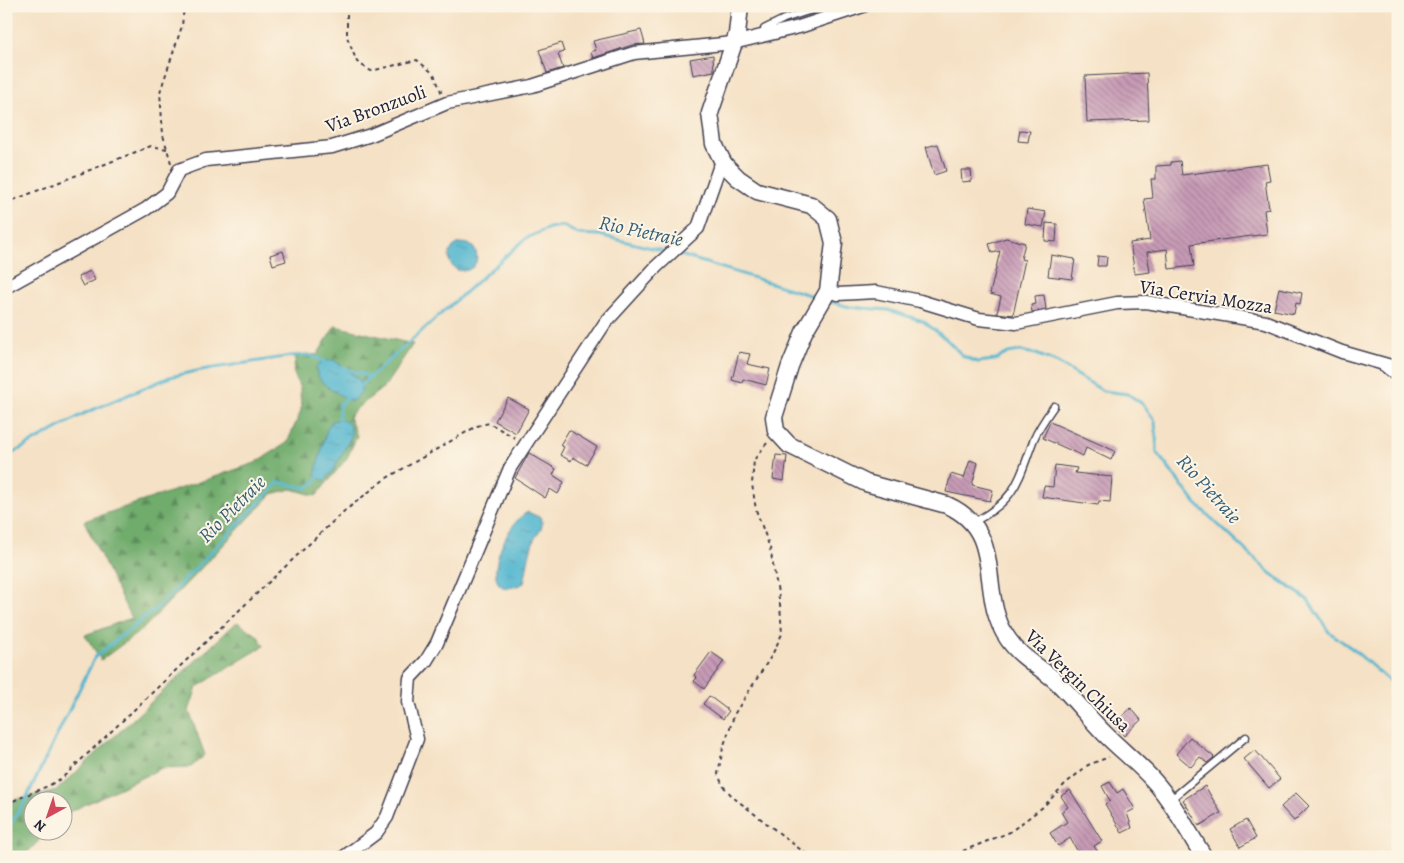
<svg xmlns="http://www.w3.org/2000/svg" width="1404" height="863" viewBox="0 0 1404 863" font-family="Alegreya,serif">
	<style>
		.forest { fill: url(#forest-firs); stroke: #496754 }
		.water { fill: url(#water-ripples); stroke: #396c85 }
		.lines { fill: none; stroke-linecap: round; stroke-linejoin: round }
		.stream { stroke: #50b5cf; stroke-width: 3 }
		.building { fill: url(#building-back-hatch) }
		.service-casing { stroke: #423f50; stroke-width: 9 }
		.minor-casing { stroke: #423f50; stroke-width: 15 }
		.tertiary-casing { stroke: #423f50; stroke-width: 19 }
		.path { stroke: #423f50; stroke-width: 2; stroke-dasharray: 4 4; stroke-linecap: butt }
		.service { stroke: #fff; stroke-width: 6 }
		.minor { stroke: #fff; stroke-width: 12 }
		.tertiary { stroke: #fff; stroke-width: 16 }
		.labels { text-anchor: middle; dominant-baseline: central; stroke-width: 4; stroke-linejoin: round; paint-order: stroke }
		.street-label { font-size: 19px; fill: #22223b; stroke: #fcf5e5 }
		.water-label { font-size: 20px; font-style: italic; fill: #345d76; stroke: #fcf5e5 }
	</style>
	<defs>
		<pattern id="forest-firs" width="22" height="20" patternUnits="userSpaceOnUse" patternTransform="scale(1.25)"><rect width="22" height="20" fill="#70ac6c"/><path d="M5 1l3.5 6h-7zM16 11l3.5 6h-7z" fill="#5c8c5a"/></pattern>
		<pattern id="water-ripples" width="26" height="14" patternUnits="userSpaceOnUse" patternTransform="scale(1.25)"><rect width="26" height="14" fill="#50b5cf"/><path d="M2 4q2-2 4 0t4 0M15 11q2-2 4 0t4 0" fill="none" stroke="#4293a9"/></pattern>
		<pattern id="building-back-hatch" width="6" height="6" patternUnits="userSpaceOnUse" patternTransform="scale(1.25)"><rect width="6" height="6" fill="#c89bb6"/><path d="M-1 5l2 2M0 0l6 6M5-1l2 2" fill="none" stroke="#a27e95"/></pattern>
	</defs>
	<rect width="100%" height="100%" fill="#fcf5e5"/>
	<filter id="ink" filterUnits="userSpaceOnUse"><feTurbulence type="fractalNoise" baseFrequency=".02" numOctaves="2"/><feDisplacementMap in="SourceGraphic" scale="10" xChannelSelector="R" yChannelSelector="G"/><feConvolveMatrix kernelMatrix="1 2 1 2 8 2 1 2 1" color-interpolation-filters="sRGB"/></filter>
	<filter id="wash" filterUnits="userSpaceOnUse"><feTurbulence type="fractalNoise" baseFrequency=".0096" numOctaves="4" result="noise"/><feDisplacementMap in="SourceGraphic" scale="20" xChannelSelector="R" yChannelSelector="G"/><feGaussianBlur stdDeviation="1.12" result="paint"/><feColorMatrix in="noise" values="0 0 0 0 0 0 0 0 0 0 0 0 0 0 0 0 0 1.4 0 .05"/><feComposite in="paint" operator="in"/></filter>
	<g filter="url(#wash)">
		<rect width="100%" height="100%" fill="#f5e1c5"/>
		<g class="forest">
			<path d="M335,326L413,344L385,386L357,408L349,417L357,436L347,458L316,496L292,489L272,494L143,629L101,660L85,635L131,618L84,521L255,463L287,443L301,411L300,389L293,371L296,357L305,354L317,355Z"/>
			<path d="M237,622L257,635L264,646L197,687L189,711L205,755L191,767L162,768L63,815L62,800H32V830L48,831L23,857H6V810L14,800L57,790Z"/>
		</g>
		<g class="water">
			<circle cx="463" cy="257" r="14"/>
			<path d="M334,360L360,380L362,391L352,402C338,393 317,385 316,368L323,361Z"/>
			<path d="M341,419L349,424L352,435L333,471L324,481L315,475L327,429L332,421Z"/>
			<path d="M528,512L541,518C545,528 538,532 534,540C529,552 527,569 524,583C472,609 503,522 528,512Z"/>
		</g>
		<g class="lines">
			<g class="stream">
				<path d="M677,254L819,298"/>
				<path d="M827,301L850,307L888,310L923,321L946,339L963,356L977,362L995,360L1008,353L1020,351L1036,354L1058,363L1103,391L1128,394L1144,405L1155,421L1157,453L1196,504L1270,573L1308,600L1329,632L1354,650L1398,689"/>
				<path d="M341,367L370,377"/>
				<path d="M360,386L525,239L549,228L563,226L578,234L599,235L668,252"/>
				<path d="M339,422V405L349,396"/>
				<path d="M6,457L83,414L170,377L201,370L291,356L309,355L326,362"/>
				<path d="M6,831L24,803L95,657L158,607L279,482L306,488L316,481L320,474"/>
			</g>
		</g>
		<g id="blocks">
			<g class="building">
				<path d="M641,30L645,44L632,45L593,58L591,52L596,50L593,41Z"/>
				<path d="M561,43L564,52L558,54L563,68L547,73L539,50Z"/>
				<path d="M713,55L714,71L693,75L690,59Z"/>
				<path d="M1147,73L1149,120L1087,122L1085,76Z"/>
				<path d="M1020,130L1030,131L1028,142L1018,141Z"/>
				<path d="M938,144L946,171L934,175L926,147Z"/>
				<path d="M1180,161L1182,175L1267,164L1270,180L1265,181L1269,209L1264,210L1267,234L1191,244L1194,266L1169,269L1167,249L1147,252L1150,272L1135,274L1130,243L1150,240L1144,199L1153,198L1151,179H1156V166L1171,165V162Z"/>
				<path d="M961,170H971L972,181L962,182Z"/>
				<path d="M1027,209L1046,212L1043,227L1025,224Z"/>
				<path d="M1046,223L1057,224L1056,242L1045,241Z"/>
				<path d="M1006,238L1025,243L1021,259L1025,260L1013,315L997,313L1001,297L990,294L1000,251L992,253L989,244Z"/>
				<path d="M283,251L286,261L273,265L270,255Z"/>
				<path d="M1051,255L1075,259L1072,279L1048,276Z"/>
				<path d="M1098,256L1107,257L1106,266H1097Z"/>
				<path d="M90,271L95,280L83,286L78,277Z"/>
				<path d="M1279,288L1302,293L1300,304L1296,303L1294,314L1274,310Z"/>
				<path d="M1044,295L1046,309L1032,312L1031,305L1036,304L1035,296Z"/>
				<path d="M739,352L750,354L747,364L770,369L766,385L743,379L742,383L732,380Z"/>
				<path d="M508,398L529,409L516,433L495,421Z"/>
				<path d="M1050,422L1115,451L1111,460L1086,448L1083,456L1043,438Z"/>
				<path d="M569,430L597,447L586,465L573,457L571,461L560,455L564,447L560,445Z"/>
				<path d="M529,453L556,469L553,475L564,482L558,494L550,489L545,498L515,478Z"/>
				<path d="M776,455L787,456L784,481L773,479Z"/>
				<path d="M970,460L978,463L972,485L993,490L990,501L946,492L951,474L964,478Z"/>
				<path d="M1055,465L1077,468L1075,473L1112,477L1110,502L1099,501L1098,505L1042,497L1044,486L1053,487Z"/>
				<path d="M711,652L724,661L704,689L694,681L697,678L694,675Z"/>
				<path d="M709,696L729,711L723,719L703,704Z"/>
				<path d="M1131,708L1141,720L1124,736L1114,724Z"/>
				<path d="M1190,737L1214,757L1213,758L1207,763L1200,757L1191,767L1176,754Z"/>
				<path d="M1255,750L1280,779L1269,788L1244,759Z"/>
				<path d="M1110,782L1117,793L1123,789L1135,809L1127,813L1132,828L1122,833L1105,804L1110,801L1102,786Z"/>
				<path d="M1205,786L1221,813L1199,826L1183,800Z"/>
				<path d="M1070,790L1102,841L1094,846L1101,857H1081L1070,838L1058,846L1050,833L1067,822L1061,812L1068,807L1061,796Z"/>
				<path d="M1296,793L1309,806L1294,821L1281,807Z"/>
				<path d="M1246,820L1256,838L1240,847L1230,829Z"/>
			</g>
		</g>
	</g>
	<g filter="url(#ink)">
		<use href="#blocks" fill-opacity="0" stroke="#423f50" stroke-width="1"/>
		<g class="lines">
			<defs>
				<g id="service">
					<path d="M764,34V29L784,19L824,6"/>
					<path d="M1382,367L1398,380"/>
					<path d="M974,522C1017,499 1018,481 1034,439C1039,427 1047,416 1054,406"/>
					<path d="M1170,800L1246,737"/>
				</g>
				<g id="minor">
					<path d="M6,287L146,209L167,193L179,170L206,160L332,147L371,135L447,103L532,86L634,53L733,43L799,27L863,6"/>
					<path d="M828,291L838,294L876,292L920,301L979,319L1016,323L1117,303L1146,302L1266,322L1342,352L1398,368"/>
					<path d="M344,857L376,833L387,817L417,739L408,702L410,678L426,661L437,643L510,468L605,323L656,267L698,228L719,168L724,164"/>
				</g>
				<path id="tertiary" d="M740,6L737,34L710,113L714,144L724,164L738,178L757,191L811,205L828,219L834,243L828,291L804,332L790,366L774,417L776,431L789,445L866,483L947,505C1008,532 976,594 1008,639C1020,657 1040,667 1056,681C1073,697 1088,717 1105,734C1121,750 1139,764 1154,781C1174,803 1188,832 1204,857"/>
			</defs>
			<use href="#service" class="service-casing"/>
			<use href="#minor" class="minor-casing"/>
			<use href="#tertiary" class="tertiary-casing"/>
			<g class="path">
				<path d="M347,6V37L357,62L371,71L417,60L434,74L442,94"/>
				<path d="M171,163L163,135L160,92L182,26L184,6"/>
				<path d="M6,203L151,146L167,149"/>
				<path d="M767,443L754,460L752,484L756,510L770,548L780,604L782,634L772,655L735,713L723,748L718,774L723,786L734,798L810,857"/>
				<path d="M6,804L50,785L62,778L342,513L385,479L477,426L489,423L515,438"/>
				<path d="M948,857L1010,832L1043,807L1065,784L1088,765L1109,757"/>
			</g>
			<use href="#service" class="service"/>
			<use href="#minor" class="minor"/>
			<use href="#tertiary" class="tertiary"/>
		</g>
	</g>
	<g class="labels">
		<g class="street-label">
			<text transform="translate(376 109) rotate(-20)">Via Bronzuoli</text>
			<text transform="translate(1206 297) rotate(9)">Via Cervia Mozza</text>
			<text transform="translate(1078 681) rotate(44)">Via Vergin Chiusa</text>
		</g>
		<g class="water-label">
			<text transform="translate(641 231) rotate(12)">Rio Pietraie</text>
			<text transform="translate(1209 489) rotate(48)">Rio Pietraie</text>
			<text transform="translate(232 509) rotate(-45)">Rio Pietraie</text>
		</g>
	</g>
	<rect width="1404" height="863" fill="none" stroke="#fcf5e5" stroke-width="25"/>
	<g transform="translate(48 816) rotate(220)"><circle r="24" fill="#fcf5e5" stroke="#a5a1a1"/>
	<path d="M0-4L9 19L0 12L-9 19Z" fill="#d1495b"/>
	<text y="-8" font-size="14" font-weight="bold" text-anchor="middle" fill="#22223b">N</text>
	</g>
</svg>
